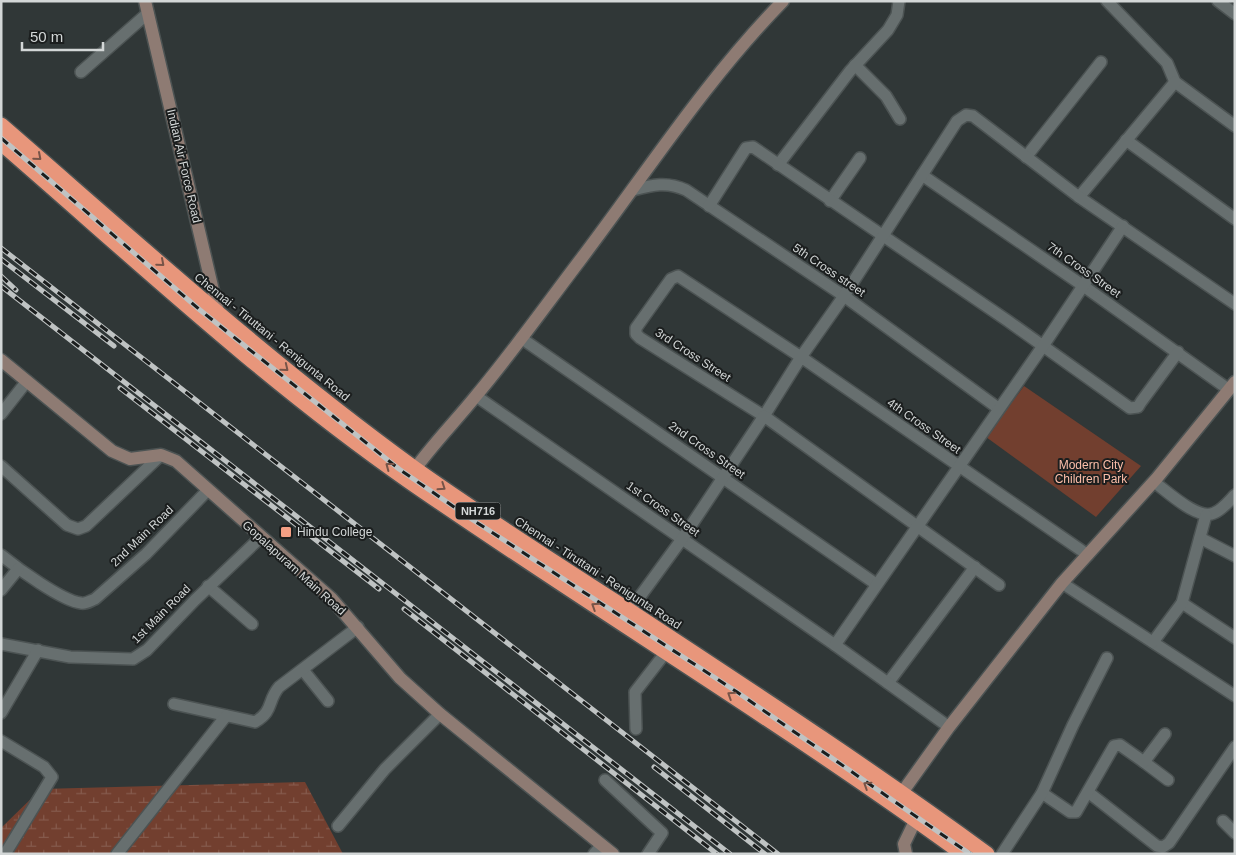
<svg xmlns="http://www.w3.org/2000/svg" width="1236" height="855" viewBox="0 0 1236 855" font-family="Arial,sans-serif">
	<style>
		.green { fill: #723f2f }
		.wetland { fill: url(#wetland-marsh) }
		.lines { fill: none; stroke-linecap: round; stroke-linejoin: round }
		.street-casing { stroke: #4c5353; stroke-width: 14 }
		.secondary-casing { stroke: #4c5353; stroke-width: 15 }
		.highway-casing { stroke: #4c5353; stroke-width: 18 }
		.street { stroke: #676f6f; stroke-width: 11 }
		.secondary { stroke: #8e7b73; stroke-width: 12 }
		.highway { stroke: #e8967b; stroke-width: 15 }
		.rail-casing { stroke: #bfc3c3; stroke-width: 5 }
		.rail { stroke: #1b1e1e; stroke-width: 3; stroke-dasharray: 9; stroke-linecap: butt }
		.oneway { stroke: #775448 }
		.poi-dot { fill: #f39f84; stroke: #1b1e1e; stroke-width: 2 }
		.labels { text-anchor: middle; dominant-baseline: central; stroke-width: 4; stroke-linejoin: round; paint-order: stroke }
		.shield { fill: #1b1e1e; stroke: #9ca0a0; stroke-width: 1 }
		.shield-label { font-size: 11px; font-weight: bold; fill: #d3d7d7 }
		.street-label { font-size: 12px; fill: #d3d7d7; stroke: #1b1e1e }
		.park-label { font-size: 12px; fill: #fcbea9; stroke: #1b1e1e }
		.poi-label { font-size: 12px; fill: #d3d7d7; stroke: #1b1e1e; text-anchor: start }
	</style>
	<defs>
		<pattern id="wetland-marsh" width="20" height="14" patternUnits="userSpaceOnUse" patternTransform="scale(1.25)"><rect width="20" height="14" fill="#723f2f"/><path d="M1 5h8M5 5V1M11 12h8M15 12V8" fill="none" stroke="#855a4c"/></pattern>
	</defs>
	<rect width="100%" height="100%" fill="#303737"/>
	<path class="green" d="M1024,386L1141,466L1096,517L986,437Z"/>
	<path class="wetland" d="M305,782L343,854H1V828L41,789Z"/>
	<g class="lines">
		<defs>
			<g id="street">
				<path d="M1107,1L1167,63L1175,82L1235,126"/>
				<path d="M1218,1L1235,14"/>
				<path d="M855,65L886,96L900,119"/>
				<path d="M81,72L148,13"/>
				<path d="M1126,140L1235,219"/>
				<path d="M1026,157L1101,62"/>
				<path d="M778,165L850,71L888,30L897,15L899,1"/>
				<path d="M922,175L1082,285L1228,389"/>
				<path d="M633,190C652,185 667,181 686,190L844,296L998,408"/>
				<path d="M1079,197L1175,82"/>
				<path d="M830,201L860,158"/>
				<path d="M709,206L746,148L753,147L1008,321L1130,408L1138,407L1141,402L1178,352"/>
				<path d="M521,338L876,584"/>
				<path d="M476,396L835,645"/>
				<path d="M1,414L27,381"/>
				<path d="M1,466L67,525L78,529L86,526L161,455"/>
				<path d="M1154,482C1167,491 1198,521 1214,513C1222,510 1229,501 1235,495"/>
				<path d="M1200,538L1235,556"/>
				<path d="M1,555C17,568 62,601 81,603C86,604 90,601 95,599L146,554L207,491"/>
				<path d="M1088,555L801,357L678,276L671,279L636,328V334L640,338L764,416L801,357L844,296L957,121L966,115L973,116L1079,197L1235,304"/>
				<path d="M1062,583L1235,696"/>
				<path d="M208,586L252,624"/>
				<path d="M1,590L18,569"/>
				<path d="M1182,603L1235,638"/>
				<path d="M625,617L682,539L764,416L999,585"/>
				<path d="M1153,642L1182,603L1206,515"/>
				<path d="M1,644L70,657L133,659L147,650L195,600L261,537"/>
				<path d="M303,670L328,701"/>
				<path d="M888,683L975,567"/>
				<path d="M174,704L255,722C274,711 267,701 279,687L358,627"/>
				<path d="M1,713L38,650"/>
				<path d="M949,727L835,645L1043,346L1123,226"/>
				<path d="M636,729L635,692L666,652"/>
				<path d="M1,741L44,767L52,777L5,854"/>
				<path d="M1144,762L1168,780"/>
				<path d="M605,780L662,833L648,854"/>
				<path d="M1088,792L1157,846L1163,847L1169,843L1235,747"/>
				<path d="M1042,793L1070,812H1076L1114,746L1120,745L1144,762L1165,734"/>
				<path d="M1223,821L1235,833"/>
				<path d="M338,826L385,769L440,714"/>
				<path d="M117,854L226,716"/>
				<path d="M594,854L602,845"/>
				<path d="M1002,854L1042,793L1073,725L1107,658"/>
			</g>
			<g id="secondary">
				<path d="M145,1L219,316"/>
				<path d="M1,360L112,451L130,459L161,455L176,461L331,598L400,678L440,714L613,854"/>
				<path d="M410,476C429,448 454,423 475,397C512,353 546,305 581,259C647,172 706,80 783,1"/>
				<path d="M896,801L949,727L1062,583L1157,478L1235,382"/>
				<path d="M906,854L904,844L916,819"/>
			</g>
			<g id="highway">
				<path d="M1,125C136,242 269,363 414,468C484,518 557,564 630,611C750,690 871,769 987,854"/>
				<path d="M1,143C134,258 264,380 409,481C592,608 783,723 963,854"/>
			</g>
		</defs>
		<use href="#street" class="street-casing"/>
		<use href="#secondary" class="secondary-casing"/>
		<use href="#highway" class="highway-casing"/>
		<use href="#street" class="street"/>
		<use href="#secondary" class="secondary"/>
		<use href="#highway" class="highway"/>
		<defs>
			<g id="rail">
				<path d="M1,138L200,310L399,469L473,520L737,692L970,854"/>
				<path d="M1,248L778,854"/>
				<path d="M1,259L114,346"/>
				<path d="M1,276L16,290"/>
				<path d="M1,286L730,854"/>
				<path d="M120,388L379,589"/>
				<path d="M404,609L717,854"/>
				<path d="M654,767L765,854"/>
			</g>
		</defs>
		<use href="#rail" class="rail-casing"/>
		<use href="#rail" class="rail"/>
	</g>
	<defs><path id="oneway-chevron" d="M-2-3.5L2.5 0L-2 3.5" fill="none" stroke-width="1.6" stroke-linecap="round" stroke-linejoin="round" transform="scale(1.25)"/></defs>
	<g class="oneway">
		<use href="#oneway-chevron" transform="translate(38 157) rotate(41)"/>
		<use href="#oneway-chevron" transform="translate(161 263) rotate(41)"/>
		<use href="#oneway-chevron" transform="translate(285 368) rotate(39)"/>
		<use href="#oneway-chevron" transform="translate(389 466) rotate(-143)"/>
		<use href="#oneway-chevron" transform="translate(442 487) rotate(34)"/>
		<use href="#oneway-chevron" transform="translate(595 606) rotate(-147)"/>
		<use href="#oneway-chevron" transform="translate(731 695) rotate(-147)"/>
		<use href="#oneway-chevron" transform="translate(867 785) rotate(-147)"/>
	</g>
	<rect class="poi-dot" x="280" y="526" width="12" height="12" rx="2.5"/>
	<g class="labels">
		<rect class="shield" x="455.5" y="502.5" width="45" height="17" rx="4"/>
		<g class="shield-label">
			<text x="478" y="511">NH716</text>
		</g>
		<g class="street-label">
			<text transform="translate(184 166) rotate(77)">Indian Air Force Road</text>
			<text transform="translate(829 270) rotate(34)">5th Cross street</text>
			<text transform="translate(1084 270) rotate(35)">7th Cross Street</text>
			<text transform="translate(272 337) rotate(39)">Chennai - Tiruttani - Renigunta Road</text>
			<text transform="translate(693 355) rotate(33)">3rd Cross Street</text>
			<text transform="translate(924 426) rotate(35)">4th Cross Street</text>
			<text transform="translate(707 450) rotate(35)">2nd Cross Street</text>
			<text transform="translate(663 509) rotate(35)">1st Cross Street</text>
			<text transform="translate(142 536) rotate(-44)">2nd Main Road</text>
			<text transform="translate(294 568) rotate(42)">Gopalapuram Main Road</text>
			<text transform="translate(598 573) rotate(33)">Chennai - Tiruttani - Renigunta Road</text>
			<text transform="translate(161 614) rotate(-45)">1st Main Road</text>
		</g>
		<g class="park-label">
			<text x="1091" y="465">Modern City<tspan x="1091" dy="14">Children Park</tspan></text>
		</g>
		<g class="poi-label">
			<text x="297" y="532">Hindu College</text>
		</g>
	</g>
	<rect width="1236" height="855" fill="none" stroke="#d3d7d7" stroke-width="5"/>
	<path d="M22 42v8h81v-8" fill="none" stroke="#d3d7d7" stroke-width="2.5"/>
	<text x="30" y="42" font-size="15" fill="#d3d7d7" stroke="#1b1e1e" stroke-width="4" paint-order="stroke">50 m</text>
</svg>
